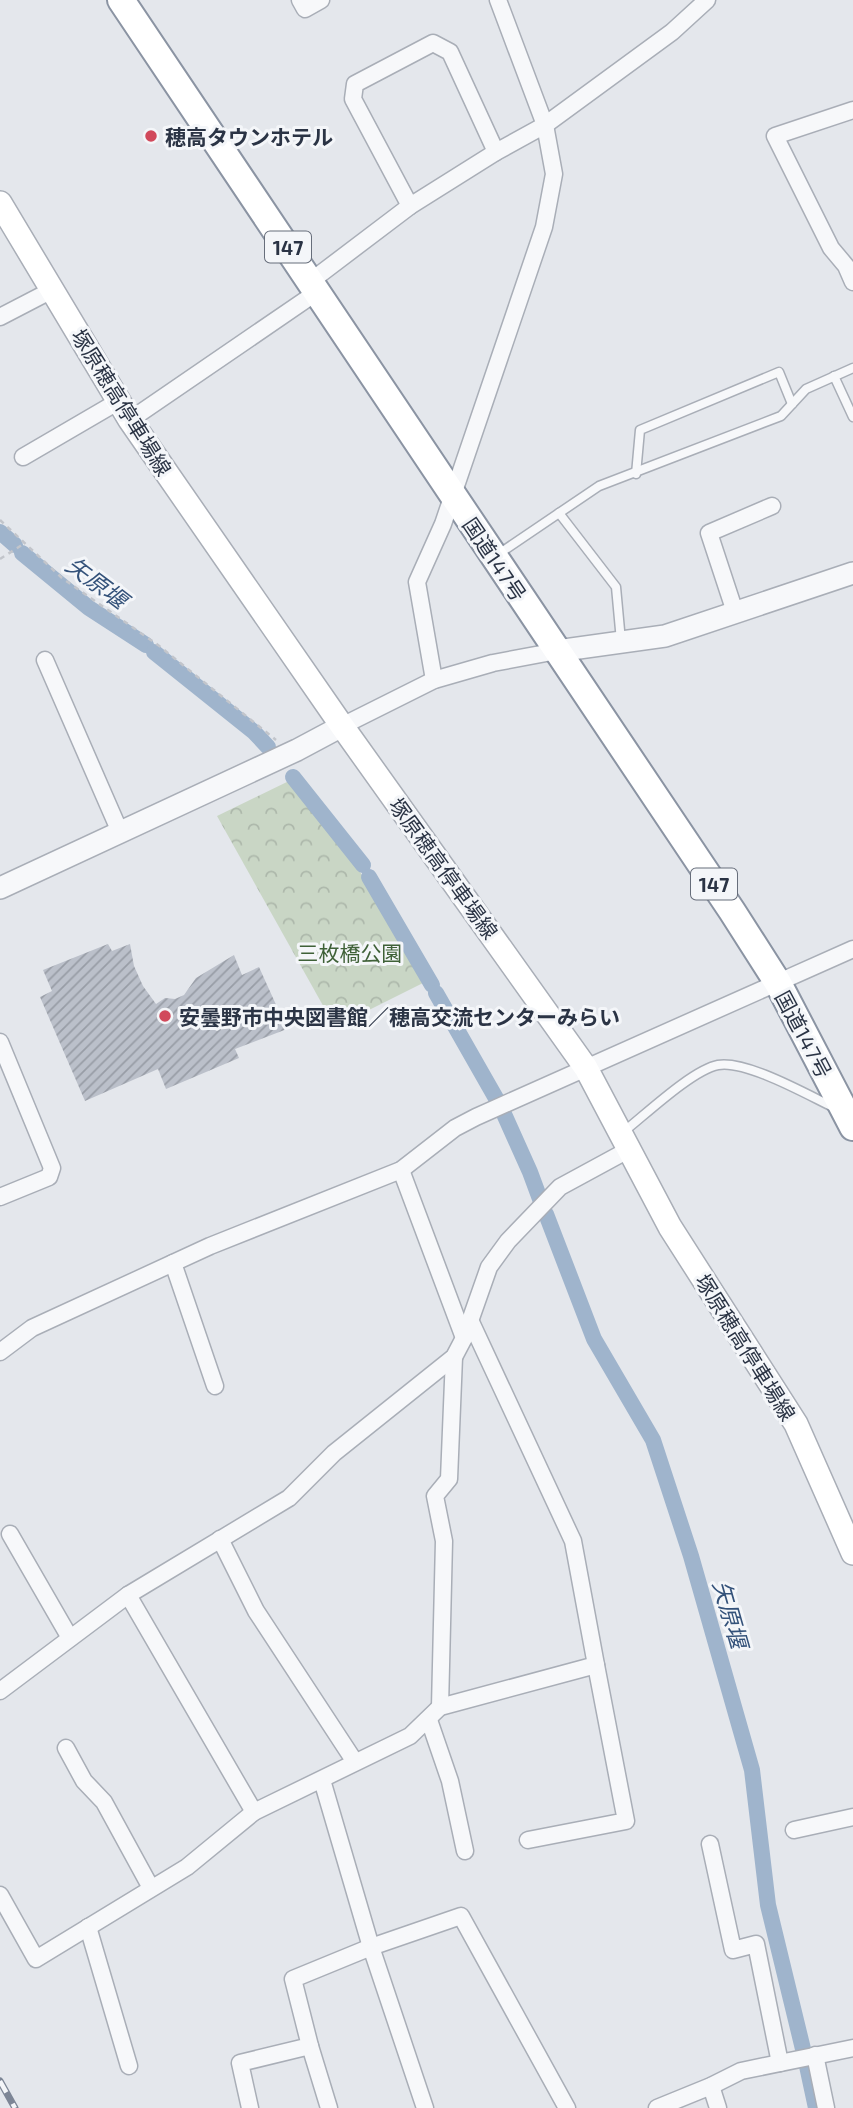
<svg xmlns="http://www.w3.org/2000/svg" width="853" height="2108" viewBox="0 0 853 2108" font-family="'Exo 2','Noto Sans JP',sans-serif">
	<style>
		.park { fill: url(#park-crowns) }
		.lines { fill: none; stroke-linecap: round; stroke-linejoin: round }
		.canal { stroke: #9fb4cc; stroke-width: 16 }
		.building { fill: url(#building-hatch) }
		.service-casing { stroke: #a9aeb7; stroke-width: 11 }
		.minor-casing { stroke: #a9aeb7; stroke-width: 19 }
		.tertiary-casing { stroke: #a9aeb7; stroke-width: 24 }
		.secondary-casing { stroke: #a9aeb7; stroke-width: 26 }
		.trunk-casing { stroke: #8b94a3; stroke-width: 30 }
		.path { stroke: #c2c5cb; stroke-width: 2.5; stroke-dasharray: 5 5; stroke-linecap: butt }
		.service { stroke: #f7f8fa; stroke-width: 8 }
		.minor { stroke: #f7f8fa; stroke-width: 16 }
		.tertiary { stroke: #f7f8fa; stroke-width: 21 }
		.secondary { stroke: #fff; stroke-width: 23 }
		.trunk { stroke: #fff; stroke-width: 26 }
		.rail-casing { stroke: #7d8696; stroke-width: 7 }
		.rail { stroke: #f4f6f9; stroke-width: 4.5; stroke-dasharray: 13; stroke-linecap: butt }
		.poi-dot { fill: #d1495b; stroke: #f4f6f9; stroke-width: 2.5 }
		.labels { text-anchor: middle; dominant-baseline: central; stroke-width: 6; stroke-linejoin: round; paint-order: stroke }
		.shield { fill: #f4f6f9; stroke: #676e7b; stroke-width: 2 }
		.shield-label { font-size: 19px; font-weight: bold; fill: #2b3445 }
		.poi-label { font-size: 21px; font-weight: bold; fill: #2b3445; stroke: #f4f6f9; text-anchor: start }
		.street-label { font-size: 21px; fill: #2b3445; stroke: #f4f6f9 }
		.park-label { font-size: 21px; fill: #3f6138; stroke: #f4f6f9 }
		.water-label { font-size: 23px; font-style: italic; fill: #34527a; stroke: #f4f6f9 }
	</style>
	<defs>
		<pattern id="park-crowns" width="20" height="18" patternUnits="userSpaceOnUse" patternTransform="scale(1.75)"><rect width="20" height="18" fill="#c9d6c5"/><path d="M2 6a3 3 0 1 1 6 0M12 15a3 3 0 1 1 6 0" fill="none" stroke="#adb8ab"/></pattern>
		<pattern id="building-hatch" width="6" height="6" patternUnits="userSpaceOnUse" patternTransform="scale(1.75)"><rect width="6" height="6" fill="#bbc0ca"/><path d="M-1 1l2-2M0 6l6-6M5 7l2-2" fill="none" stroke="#989da6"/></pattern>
	</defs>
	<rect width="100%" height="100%" fill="#e4e7ec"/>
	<path class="park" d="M289,781L353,860L425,982L335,1027L217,816Z"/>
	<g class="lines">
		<g class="canal">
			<path d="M0,532L15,545"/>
			<path d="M22,553L89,608L146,645"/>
			<path d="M154,652L254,732L268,747"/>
			<path d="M293,777L363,865"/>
			<path d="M369,877L432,985"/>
			<path d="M436,993L497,1100"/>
			<path d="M504,1114L530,1172L540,1199"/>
			<path d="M546,1214L594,1339L653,1440L691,1556L752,1770L768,1905L803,2049"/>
			<path d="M807,2066L816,2108"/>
		</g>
	</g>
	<path class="building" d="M108,944L112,951L130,944L134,966L143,986L156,1004L165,998L175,999L184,995L196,978L234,955L242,975L259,967L287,1029L235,1049L239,1058L166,1089L158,1069L85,1101L40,997L52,991L43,970Z"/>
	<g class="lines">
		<defs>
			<g id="service">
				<path d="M834,376L853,417"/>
				<path d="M636,474L640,430L779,372L792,404"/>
				<path d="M559,513L616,587L621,641"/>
				<path d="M497,555L599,486L781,416L806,389L853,368"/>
				<path d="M622,1133C644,1116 692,1070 718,1065C746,1060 806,1094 833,1107"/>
			</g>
			<g id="minor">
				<path d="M300,0L305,9L321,0"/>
				<path d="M853,110L775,136L831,248L846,266L853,282"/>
				<path d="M410,206L353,99L355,84L433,43L450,52L496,152"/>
				<path d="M311,281L410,206L496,152L545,125L672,32L707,0"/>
				<path d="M0,317L52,290"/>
				<path d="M130,420L317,292"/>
				<path d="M23,457L119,401"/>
				<path d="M735,612L709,533L772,506"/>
				<path d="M45,660L120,832"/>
				<path d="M434,680L417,582L443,524L544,227L554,174L545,125L498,0"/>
				<path d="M342,726L434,680L493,663L557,651"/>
				<path d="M0,1042L52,1168L49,1177L0,1197"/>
				<path d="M401,1170L464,1338"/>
				<path d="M173,1263L215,1386"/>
				<path d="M0,1352L32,1328L210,1246L401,1170L455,1128L476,1117L853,949"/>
				<path d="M10,1534L70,1638"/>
				<path d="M220,1539L256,1611L355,1762"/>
				<path d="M128,1595L254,1812"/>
				<path d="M0,1691L128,1595L289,1498L334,1453L454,1357L464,1338L489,1267L508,1241L560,1187L630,1149"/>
				<path d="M440,1707L444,1541L435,1496L449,1479L454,1357"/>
				<path d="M429,1720L450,1781L465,1851"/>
				<path d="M66,1748L84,1781L104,1802L151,1888"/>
				<path d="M322,1780L371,1947L425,2108"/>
				<path d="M794,1830L853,1817"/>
				<path d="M528,1840L626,1821L596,1665"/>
				<path d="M710,1844L733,1950L756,1944L780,2063"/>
				<path d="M0,1895L36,1959L187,1867L254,1812L410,1736L440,1707L596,1665L573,1541L470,1320"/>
				<path d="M88,1927L129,2066"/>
				<path d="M310,2046L329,2108"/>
				<path d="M815,2055L826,2108"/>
				<path d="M711,2086L718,2108"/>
				<path d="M250,2108L240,2063L310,2046L293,1979L371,1947L461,1916L567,2108"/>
				<path d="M657,2108L711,2086L741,2071L853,2048"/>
			</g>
			<g id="tertiary">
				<path d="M557,651L665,636L853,573"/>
				<path d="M0,888L297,750L342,726"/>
			</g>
			<path id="secondary" d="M0,203L130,420L342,726L586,1068L670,1227L796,1424L853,1553"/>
			<path id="trunk" d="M121,0L732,911L778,983L853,1127"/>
		</defs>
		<use href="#service" class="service-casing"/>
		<use href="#minor" class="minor-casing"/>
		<use href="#tertiary" class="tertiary-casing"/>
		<use href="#secondary" class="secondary-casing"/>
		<use href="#trunk" class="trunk-casing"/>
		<g class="path">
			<path d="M0,520L62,578L158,645L276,740"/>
			<path d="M0,559L25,543"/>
		</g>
		<use href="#service" class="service"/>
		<use href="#minor" class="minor"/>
		<use href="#tertiary" class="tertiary"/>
		<use href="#secondary" class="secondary"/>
		<use href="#trunk" class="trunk"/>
		<defs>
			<path id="rail" d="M0,2081L15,2108"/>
		</defs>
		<use href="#rail" class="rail-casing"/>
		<use href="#rail" class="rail"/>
	</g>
	<g class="poi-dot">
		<circle cx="151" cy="136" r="7"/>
		<circle cx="165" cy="1016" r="7"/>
	</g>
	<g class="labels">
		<g class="shield">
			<rect x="265" y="231.5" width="46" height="31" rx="5"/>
			<rect x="691" y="868.5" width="46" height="31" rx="5"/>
		</g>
		<g class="shield-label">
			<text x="288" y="247">147</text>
			<text x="714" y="884">147</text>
		</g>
		<g class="poi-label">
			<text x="165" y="136">穂高タウンホテル</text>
			<text x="179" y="1016">安曇野市中央図書館／穂高交流センターみらい</text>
		</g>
		<g class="street-label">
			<text transform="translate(122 402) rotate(58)">塚原穂高停車場線</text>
			<text transform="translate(495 559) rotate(56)">国道147号</text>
			<text transform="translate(444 868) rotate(54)">塚原穂高停車場線</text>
			<text transform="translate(804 1034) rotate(62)">国道147号</text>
			<text transform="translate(746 1347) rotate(58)">塚原穂高停車場線</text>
		</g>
		<g class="park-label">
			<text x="350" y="952">三枚橋公園</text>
		</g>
		<g class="water-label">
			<text transform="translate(97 582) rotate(37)">矢原堰</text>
			<text transform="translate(731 1614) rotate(74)">矢原堰</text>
		</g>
	</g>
</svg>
